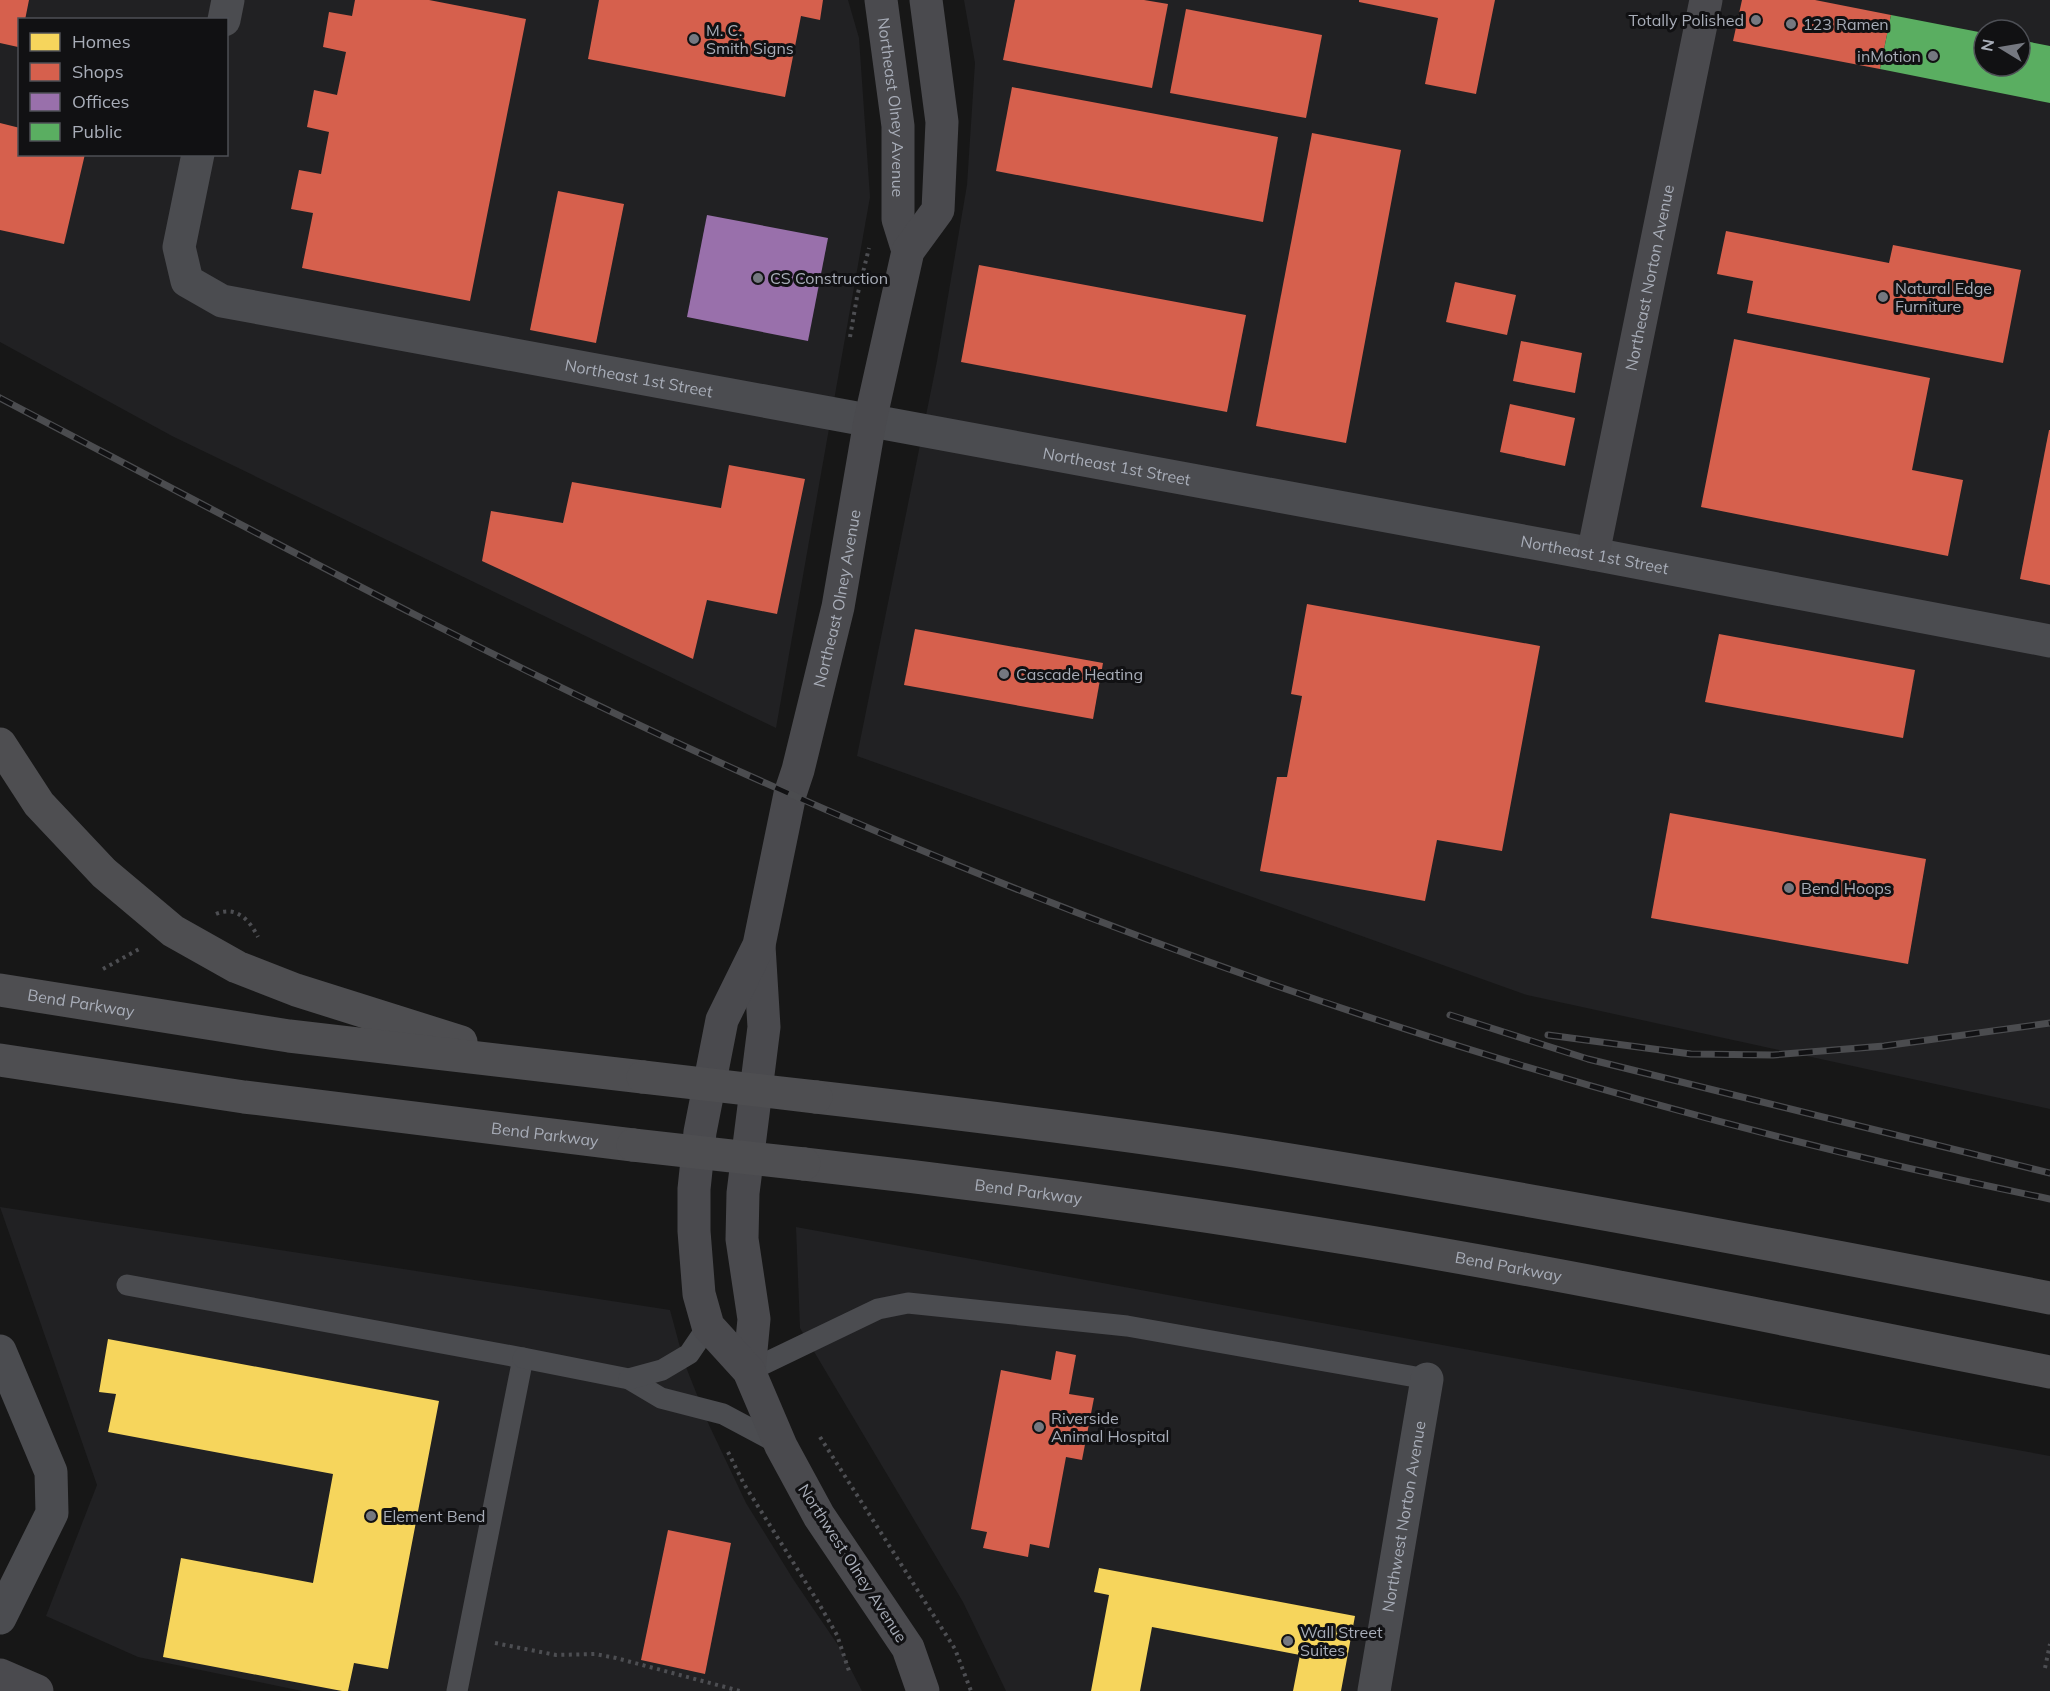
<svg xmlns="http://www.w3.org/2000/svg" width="2050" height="1691" viewBox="0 0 2050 1691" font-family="Mulish,sans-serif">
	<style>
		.built { fill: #212123; fill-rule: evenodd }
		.homes { fill: #f6d55c }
		.shops { fill: #d6604d }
		.offices { fill: #9970ab }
		.public { fill: #5aae61 }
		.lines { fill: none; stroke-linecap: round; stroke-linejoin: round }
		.path { stroke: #4d4e52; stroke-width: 4; stroke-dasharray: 3 4.5; stroke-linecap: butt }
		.lane { stroke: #4b4c50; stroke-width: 21 }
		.street { stroke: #4b4c50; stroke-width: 33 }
		.secondary { stroke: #4a4a4e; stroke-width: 33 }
		.highway { stroke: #4e4e51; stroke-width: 33 }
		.rail-casing { stroke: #4b4c4f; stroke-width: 7 }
		.rail { stroke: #111113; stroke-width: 4.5; stroke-dasharray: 14; stroke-linecap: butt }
		.highway-bridge { stroke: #4e4e51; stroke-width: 33 }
		.poi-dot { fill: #757880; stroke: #111113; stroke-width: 2 }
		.labels { text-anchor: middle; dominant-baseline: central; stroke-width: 6; stroke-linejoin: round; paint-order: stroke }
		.poi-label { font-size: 16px; fill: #a8adb8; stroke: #111113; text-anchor: start }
		.street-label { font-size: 16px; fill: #a8adb8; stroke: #111113 }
	</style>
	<rect width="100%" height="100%" fill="#171717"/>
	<g class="built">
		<path d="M0,0H848L859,38L870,197L776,728L172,436L0,342ZM20,20H226V154H20Z"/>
		<path d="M964,0H2050V1109L1527,995L857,756L937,361L967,185L975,63ZM1984,30H2020V66H1984Z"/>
		<path d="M0,1207L670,1310L684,1362L709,1425L746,1503L793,1579L840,1648L862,1691H302L138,1657L46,1616L97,1485Z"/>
		<path d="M796,1227L2050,1456V1691H1006L963,1602L800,1328Z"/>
	</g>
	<g class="homes">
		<path d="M108,1339L439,1401L388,1669L354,1663L348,1691H342L163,1657L181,1558L313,1583L333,1474L108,1432L116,1394L99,1392Z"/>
		<path d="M1099,1568L1355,1616L1341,1691H1293L1300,1655L1152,1627L1140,1691H1091L1109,1595L1094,1592Z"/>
	</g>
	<g class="shops">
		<path d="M0,0H29L25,20H20L18,47L0,43Z"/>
		<path d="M355,0H429L526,19L470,301L302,268L313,213L291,209L299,170L321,174L329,132L307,127L314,90L337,95L346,52L323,47L329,12L352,16Z"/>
		<path d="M599,0H823L820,20L801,16L785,97L588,59Z"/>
		<path d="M1015,0H1144L1168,4L1152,88L1003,60Z"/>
		<path d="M1359,0H1495L1476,94L1425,84L1438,18L1359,2Z"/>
		<path d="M1742,0H1815L1891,15L1880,69L1733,41Z"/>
		<path d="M1186,9L1322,35L1306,118L1170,93Z"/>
		<path d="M1012,87L1278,137L1263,222L996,171Z"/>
		<path d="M0,123L20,128V154H85L64,244L0,230Z"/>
		<path d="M1312,133L1401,150L1346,443L1256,426Z"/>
		<path d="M558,191L624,204L596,343L530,330Z"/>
		<path d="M1726,231L1889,263L1893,245L2021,270L2003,363L1747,313L1753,281L1717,274Z"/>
		<path d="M979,265L1246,315L1227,412L961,362Z"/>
		<path d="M1455,282L1516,295L1507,335L1446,322Z"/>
		<path d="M1734,339L1930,378L1912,470L1963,480L1948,556L1701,507Z"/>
		<path d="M1521,341L1582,353L1575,393L1513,381Z"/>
		<path d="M1510,404L1575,418L1565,466L1500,452Z"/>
		<path d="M2049,430H2050V585L2020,579Z"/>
		<path d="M729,465L805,479L777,614L707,600L693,659L482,561L491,511L563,523L572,482L721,508Z"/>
		<path d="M1307,604L1540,646L1502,851L1437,840L1425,901L1260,871L1277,777H1287L1302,696L1291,694Z"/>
		<path d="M915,629L1103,663L1093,719L904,685Z"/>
		<path d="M1719,634L1915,670L1903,738L1705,702Z"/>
		<path d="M1670,813L1926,859L1908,964L1651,918Z"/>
		<path d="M1056,1351L1076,1355L1069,1394L1094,1398L1082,1460L1066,1457L1049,1548L1030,1544L1028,1557L983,1548L987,1532L971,1529L1001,1370L1051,1380Z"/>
		<path d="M668,1530L731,1543L705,1674L641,1660Z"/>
	</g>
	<path class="offices" d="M707,215L828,238L808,341L687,317Z"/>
	<path class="public" d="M1891,15L1984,33V66H2020V40L2050,46V103L1880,69Z"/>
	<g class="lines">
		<g class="path">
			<path d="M850,337L857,297L869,248"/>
			<path d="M216,914C237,905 250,921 258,937"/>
			<path d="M103,969L141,948"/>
			<path d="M820,1437L955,1649L971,1691"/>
			<path d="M728,1452L744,1484L818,1602L837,1635L849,1671"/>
			<path d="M495,1643L556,1655L595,1654L616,1658L740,1691"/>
			<path d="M2045,1668L2050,1644"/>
		</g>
		<g class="lane">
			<path d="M127,1285L523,1358L457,1691"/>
			<path d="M523,1358L629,1379L661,1398L723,1414L781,1445"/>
			<path d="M749,1371L878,1309L908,1303L1127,1326L1427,1379"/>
			<path d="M629,1379L662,1370L689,1354L708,1326"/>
		</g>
		<g class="street">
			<path d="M224,20L228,0"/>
			<path id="s1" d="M198,154L179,247L187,281L222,301L1593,554L2050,641"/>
			<path d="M0,1351L51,1472L52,1513L0,1618"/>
			<path id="s2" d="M1374,1691L1427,1379"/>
		</g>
		<g class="secondary">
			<path id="s3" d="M881,0L898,126V219L908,251"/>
			<path id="s4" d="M1593,554L1706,0"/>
			<path d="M749,1371L754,1319L742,1239L743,1193L764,1027L759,946"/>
			<path d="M0,1675L37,1691"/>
			<path id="s5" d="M923,1691L908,1648L819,1516L781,1446L749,1371L708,1326L699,1294L694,1231V1189L700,1132L722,1020L759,945L790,794L798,770L838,607L870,421L908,251L938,210L942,122L926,0"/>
		</g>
		<g class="highway">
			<path d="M0,744L39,804L104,873L173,931L237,967L296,990L461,1042"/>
			<path id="s6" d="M0,990L289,1036L643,1077"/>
			<path id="s7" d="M0,1060L244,1097L633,1145"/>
			<path d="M816,1097C955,1113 1095,1130 1234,1151C1507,1194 1779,1245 2050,1298"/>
			<path id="s8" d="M804,1164C993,1185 1183,1211 1370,1242C1598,1280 1824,1328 2050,1372"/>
		</g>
		<defs>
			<g id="rail">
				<path d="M0,398C246,527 490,659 743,773C1162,962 1600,1107 2050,1199"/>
				<path d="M1450,1015L1588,1059L2050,1173"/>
				<path d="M1548,1035L1691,1054L1773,1055L1884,1046L2050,1023"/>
			</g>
		</defs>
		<use href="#rail" class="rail-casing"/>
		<use href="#rail" class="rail"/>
		<g class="highway-bridge">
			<path d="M643,1077L816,1097"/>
			<path d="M633,1145L804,1164"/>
		</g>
	</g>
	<g class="poi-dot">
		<circle cx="1756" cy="20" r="6"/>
		<circle cx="1791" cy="24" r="6"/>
		<circle cx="694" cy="39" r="6"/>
		<circle cx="1933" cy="56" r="6"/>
		<circle cx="758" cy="278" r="6"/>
		<circle cx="1883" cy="297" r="6"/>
		<circle cx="1004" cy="674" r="6"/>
		<circle cx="1789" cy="888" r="6"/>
		<circle cx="1039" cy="1427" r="6"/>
		<circle cx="371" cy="1516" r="6"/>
		<circle cx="1288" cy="1641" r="6"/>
	</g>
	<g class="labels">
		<g class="poi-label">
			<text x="1744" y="20" text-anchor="end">Totally Polished</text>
			<text x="1803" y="24">123 Ramen</text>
			<text x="706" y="30">M. C.<tspan x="706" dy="18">Smith Signs</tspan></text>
			<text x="1921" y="56" text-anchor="end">inMotion</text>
			<text x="770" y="278">CS Construction</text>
			<text x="1895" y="288">Natural Edge<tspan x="1895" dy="18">Furniture</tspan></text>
			<text x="1016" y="674">Cascade Heating</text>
			<text x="1801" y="888">Bend Hoops</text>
			<text x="1051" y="1418">Riverside<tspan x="1051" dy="18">Animal Hospital</tspan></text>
			<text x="383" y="1516">Element Bend</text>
			<text x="1300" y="1632">Wall Street<tspan x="1300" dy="18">Suites</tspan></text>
		</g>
		<g class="street-label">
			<text stroke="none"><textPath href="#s3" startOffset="108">Northeast Olney Avenue</textPath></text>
			<text stroke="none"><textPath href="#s4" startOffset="282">Northeast Norton Avenue</textPath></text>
			<text stroke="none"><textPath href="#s1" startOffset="594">Northeast 1st Street</textPath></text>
			<text stroke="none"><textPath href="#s1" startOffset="1080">Northeast 1st Street</textPath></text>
			<text stroke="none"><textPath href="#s1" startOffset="1566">Northeast 1st Street</textPath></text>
			<text stroke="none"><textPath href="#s5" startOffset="1176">Northeast Olney Avenue</textPath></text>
			<text stroke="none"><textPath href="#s6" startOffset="82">Bend Parkway</textPath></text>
			<text stroke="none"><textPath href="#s7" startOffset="550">Bend Parkway</textPath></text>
			<text stroke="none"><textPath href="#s8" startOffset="226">Bend Parkway</textPath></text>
			<text stroke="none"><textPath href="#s8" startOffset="712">Bend Parkway</textPath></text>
			<text stroke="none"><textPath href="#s2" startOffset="177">Northwest Norton Avenue</textPath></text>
			<text transform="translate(853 1563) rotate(57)">Northwest Olney Avenue</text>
		</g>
	</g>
	<rect x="18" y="18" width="210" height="138" fill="#111113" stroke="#4d4f55" stroke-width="1.5"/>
	<rect x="30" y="33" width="30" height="18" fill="#f6d55c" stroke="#4d4f55" stroke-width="1.5"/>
	<text x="72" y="48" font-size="18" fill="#a8adb8">Homes</text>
	<rect x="30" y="63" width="30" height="18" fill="#d6604d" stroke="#4d4f55" stroke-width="1.5"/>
	<text x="72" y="78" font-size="18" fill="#a8adb8">Shops</text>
	<rect x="30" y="93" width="30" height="18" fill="#9970ab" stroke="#4d4f55" stroke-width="1.5"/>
	<text x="72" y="108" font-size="18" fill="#a8adb8">Offices</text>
	<rect x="30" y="123" width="30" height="18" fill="#5aae61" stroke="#4d4f55" stroke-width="1.5"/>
	<text x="72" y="138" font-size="18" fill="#a8adb8">Public</text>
	<g transform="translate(2002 48) rotate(281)"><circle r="28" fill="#111113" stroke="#4d4f55" stroke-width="1.5"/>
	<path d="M0-4.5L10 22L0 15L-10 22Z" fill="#757880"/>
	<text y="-9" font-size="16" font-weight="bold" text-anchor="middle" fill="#a8adb8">N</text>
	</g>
</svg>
